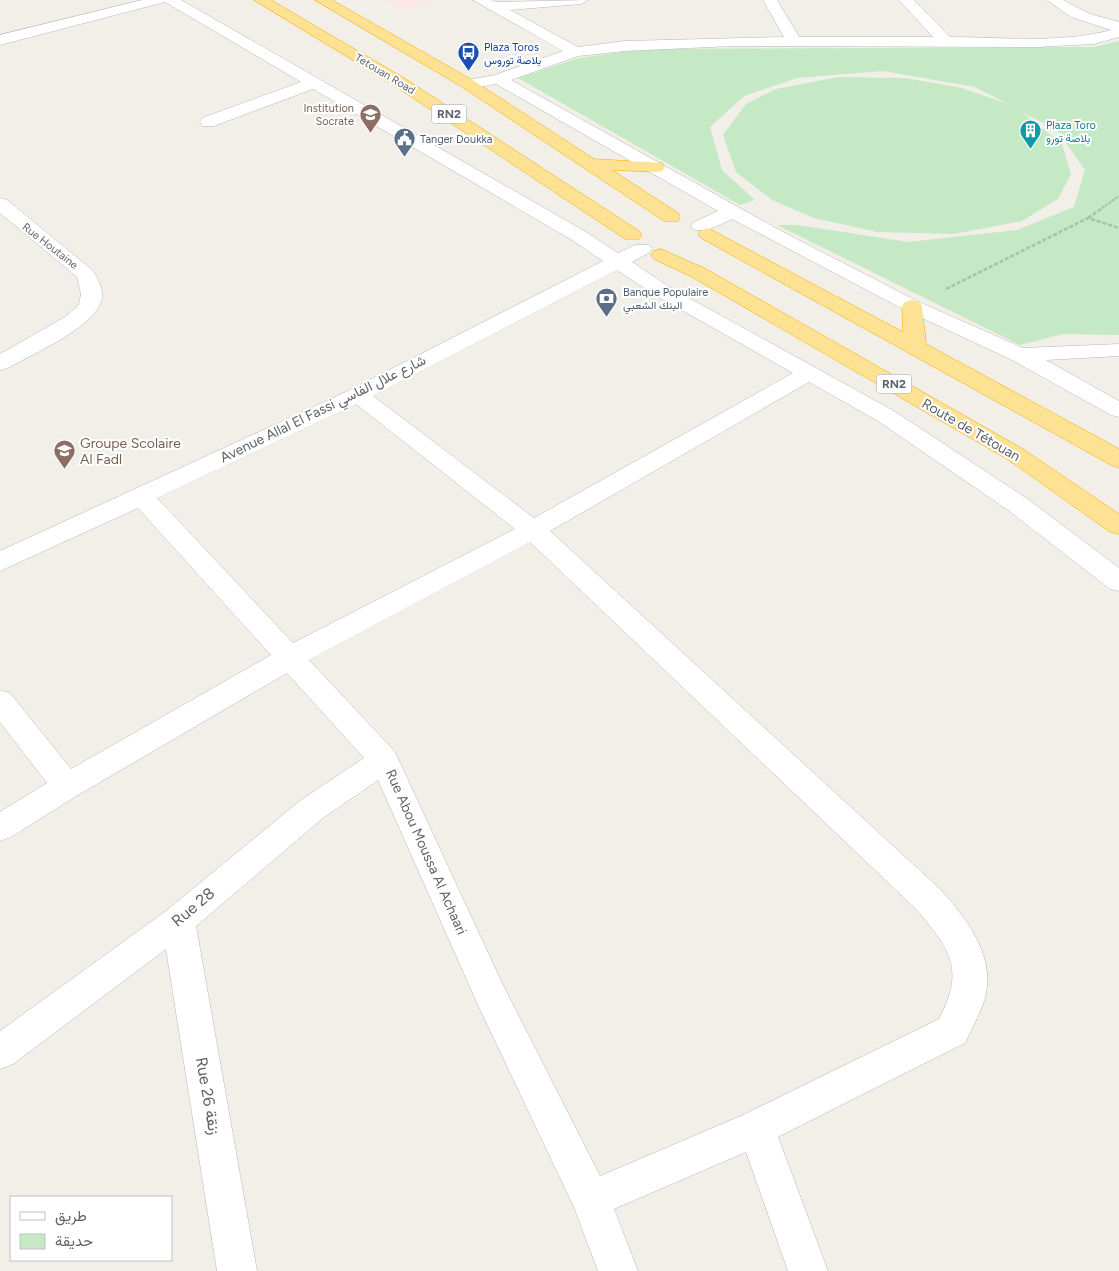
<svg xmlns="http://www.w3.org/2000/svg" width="1119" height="1271" viewBox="0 0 1119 1271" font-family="Figtree,Vazirmatn,sans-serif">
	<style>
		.medical { fill: #fce8e6 }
		.green { fill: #c5e8c5 }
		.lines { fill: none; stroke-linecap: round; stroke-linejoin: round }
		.minor-casing { stroke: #b5b8bc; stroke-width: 1 }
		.highway-casing { stroke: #f9ab00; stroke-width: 1 }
		.path-far1 { stroke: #9cc7a9; stroke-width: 2; stroke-dasharray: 3 1; stroke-linecap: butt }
		.path { stroke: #9cc7a9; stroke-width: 2.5; stroke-dasharray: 4 2; stroke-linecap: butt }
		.minor { fill: #fff; fill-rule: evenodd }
		.highway { fill: #fde293; fill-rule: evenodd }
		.labels { text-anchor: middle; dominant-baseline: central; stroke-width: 4; stroke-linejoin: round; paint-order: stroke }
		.far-transit-label { font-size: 11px; fill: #164399; stroke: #fff; text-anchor: start }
		.far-street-label { font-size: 11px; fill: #5f6368; stroke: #fff }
		.far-education-label { font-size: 11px; fill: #785e54; stroke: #fff; text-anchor: end }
		.far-culture-label { font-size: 11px; fill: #0d838f; stroke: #fff; text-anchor: start }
		.far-service-label { font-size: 11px; fill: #4e5e75; stroke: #fff; text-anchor: start }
		.shield { fill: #fff; stroke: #8f9295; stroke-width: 1 }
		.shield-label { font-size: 12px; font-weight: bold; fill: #5f6368 }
		.street-label { font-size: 14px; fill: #5f6368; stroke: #fff }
		.education-label { font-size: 14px; fill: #785e54; stroke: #fff; text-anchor: start }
		.near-street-label { font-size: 16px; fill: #5f6368; stroke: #fff }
	</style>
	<rect width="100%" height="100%" fill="#f1efe8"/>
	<path class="medical" d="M383,0H440L407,10L399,9Z"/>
	<path class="green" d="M1119,41V335L1063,334L1020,345L777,225H797L909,242L1017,230L1074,207L1085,170L1057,130L1022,112L1062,144L1071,174L1058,199L1022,221L954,234L877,232L814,218L772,200L736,172L723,135L746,104L776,89L839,77L905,78L962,88L1008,104L975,87L883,71L797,78L744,96L710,127L722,170L755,200L740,205L518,78L579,58L645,49L1094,47Z"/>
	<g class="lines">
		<defs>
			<g id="minor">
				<path d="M142,0H181L586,232L618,253L635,245H649L652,249L649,253L632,262L669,287L894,411L1026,498L1119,568V591L1110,589L1008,510L878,421L809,382L550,531L941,890C965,917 994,954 986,993C983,1010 972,1027 965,1043L778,1137L828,1271H788L746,1152L614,1209L638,1271H598L574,1207L478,1005L378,780L323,818L196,926L257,1271H217L166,949L13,1064L0,1069V1031L166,911L301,800L364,758L287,673L78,795L11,837L0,841V812L47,783L0,722V690L10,693L71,769L271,655L138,508L0,571V551L350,390L603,261L572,240L313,89L214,126H202L200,122L202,118L301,82L165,2L0,45V35ZM617,270L655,295L793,373L534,518L373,396ZM356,404L515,529L293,643L157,498ZM530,542L917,910C951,950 965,970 939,1019L743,1115L600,1176L502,983L395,752L309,660Z"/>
				<path d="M473,0H491L495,2L588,0L581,4L510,10L578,47L625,41L784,37L763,0H777L799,37H933L899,0H914L950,37C1002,37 1060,44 1111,30L1071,17L1047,0H1063L1090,14L1119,22V37L1094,44L1037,47L732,46L625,51L578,56L511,80L783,232L919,302L1023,348L1119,344V356L1046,360L1119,401V417L1111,415L1012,360L905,310L732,219L708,230H694L691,226L694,222L718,211L496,84L468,89L462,87L460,84L462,81L495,75L563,51Z"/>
				<path d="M0,198L7,200L92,270C98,278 103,288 102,298C97,327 32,354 8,368L0,370V354L65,317L79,305L81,294L77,277L0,213Z"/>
			</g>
			<g id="highway">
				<path d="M254,0H271L404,78L639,231L642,235L639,239H625L392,84Z"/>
				<path d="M315,0H332L474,81L594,159L662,163L665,167L662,171L656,172L612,170L678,213L680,217L678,221H664L462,87Z"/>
				<path d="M708,228L903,332L902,306L905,302L912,300L919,302L922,306L926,344L1112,445L1119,449V468L1111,465L701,238L698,234L701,230Z"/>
				<path d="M661,249L706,269L1023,449L1119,514V534L1110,532L1007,459L692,277L654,259L651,255L654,251Z"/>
			</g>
		</defs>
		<use href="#minor" class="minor-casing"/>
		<use href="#highway" class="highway-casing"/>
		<path class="path-far1" d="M1102,208L1119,196"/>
		<g class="path">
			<path d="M1088,218L1104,207"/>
			<path d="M946,289L1088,218L1119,228"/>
		</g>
		<use href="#minor" class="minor"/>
		<use href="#highway" class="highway"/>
	</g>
	<defs>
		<symbol id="bus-pin" viewBox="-11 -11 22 30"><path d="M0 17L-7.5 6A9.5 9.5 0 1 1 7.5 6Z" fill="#1a4fb4" stroke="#fff"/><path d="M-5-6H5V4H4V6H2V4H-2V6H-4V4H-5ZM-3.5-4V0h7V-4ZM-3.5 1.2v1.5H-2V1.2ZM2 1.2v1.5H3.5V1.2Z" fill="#fff"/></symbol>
		<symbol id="school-pin" viewBox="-11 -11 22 30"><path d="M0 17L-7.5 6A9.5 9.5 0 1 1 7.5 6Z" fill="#8d6e63" stroke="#fff"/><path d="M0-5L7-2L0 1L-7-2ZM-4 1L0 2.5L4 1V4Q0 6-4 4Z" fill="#fff"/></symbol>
		<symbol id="building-pin" viewBox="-11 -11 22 30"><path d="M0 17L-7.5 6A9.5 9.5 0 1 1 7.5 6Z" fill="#0f9aa8" stroke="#fff"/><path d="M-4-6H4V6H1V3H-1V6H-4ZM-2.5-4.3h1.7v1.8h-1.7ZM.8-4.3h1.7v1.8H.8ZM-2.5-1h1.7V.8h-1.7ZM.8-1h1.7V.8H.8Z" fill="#fff"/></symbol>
		<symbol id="civic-pin" viewBox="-11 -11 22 30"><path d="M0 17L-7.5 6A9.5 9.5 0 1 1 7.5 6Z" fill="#5c6f8a" stroke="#fff"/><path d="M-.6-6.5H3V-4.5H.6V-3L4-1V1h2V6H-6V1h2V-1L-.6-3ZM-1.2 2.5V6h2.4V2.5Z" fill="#fff"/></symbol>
		<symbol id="bank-pin" viewBox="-11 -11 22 30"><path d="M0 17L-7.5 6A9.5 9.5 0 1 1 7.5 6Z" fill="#5c6f8a" stroke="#fff"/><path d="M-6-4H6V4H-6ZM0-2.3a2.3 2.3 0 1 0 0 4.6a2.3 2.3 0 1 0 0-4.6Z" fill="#fff"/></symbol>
	</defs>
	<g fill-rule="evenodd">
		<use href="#bus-pin" x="456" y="40" width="25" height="34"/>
		<use href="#school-pin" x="358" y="102" width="25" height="34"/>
		<use href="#building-pin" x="1018" y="118" width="25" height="34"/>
		<use href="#civic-pin" x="392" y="126" width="25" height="34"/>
		<use href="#bank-pin" x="594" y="286" width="25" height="34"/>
		<use href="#school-pin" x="52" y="438" width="25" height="34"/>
	</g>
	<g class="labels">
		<g class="far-transit-label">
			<text x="484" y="47">Plaza Toros<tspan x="484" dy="13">بلاصة توروس</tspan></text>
		</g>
		<g class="far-street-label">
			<text transform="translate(385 74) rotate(31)">Tetouan Road</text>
			<text transform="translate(50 246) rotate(38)">Rue Houtaine</text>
		</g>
		<g class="far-education-label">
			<text x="354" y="108">Institution<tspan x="354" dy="13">Socrate</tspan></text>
		</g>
		<g class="far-culture-label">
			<text x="1046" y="125">Plaza Toro<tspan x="1046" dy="13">بلاصة تورو</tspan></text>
		</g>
		<g class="far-service-label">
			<text x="420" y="139">Tanger Doukka</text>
			<text x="623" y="292">Banque Populaire<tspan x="623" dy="13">البنك الشعبي</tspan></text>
		</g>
		<g class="shield">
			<rect x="431.5" y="104.5" width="35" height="19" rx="4"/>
			<rect x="876.5" y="374.5" width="35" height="19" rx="4"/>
		</g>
		<g class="shield-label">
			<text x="449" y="114">RN2</text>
			<text x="894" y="384">RN2</text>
		</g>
		<g class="street-label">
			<text transform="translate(323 409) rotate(-26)">Avenue Allal El Fassi شارع علال الفاسي</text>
			<text transform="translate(971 430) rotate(30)">Route de Tétouan</text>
			<text transform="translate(426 852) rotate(66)">Rue Abou Moussa Al Achaari</text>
		</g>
		<g class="education-label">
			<text x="80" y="443">Groupe Scolaire<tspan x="80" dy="16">Al Fadl</tspan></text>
		</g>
		<g class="near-street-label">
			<text transform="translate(193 907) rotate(-40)">Rue 28</text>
			<text transform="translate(208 1096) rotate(80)">Rue 26 زنقة</text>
		</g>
	</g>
	<rect x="10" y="1196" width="162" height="65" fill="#ffffff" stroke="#bfc1c3"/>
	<rect x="20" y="1212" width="25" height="8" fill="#ffffff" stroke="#bfc1c3"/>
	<text x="55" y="1221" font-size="15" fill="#5f6368">طريق</text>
	<rect x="20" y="1234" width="25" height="15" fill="#c5e8c5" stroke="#bfc1c3"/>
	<text x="55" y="1246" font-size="15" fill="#5f6368">حديقة</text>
</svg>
